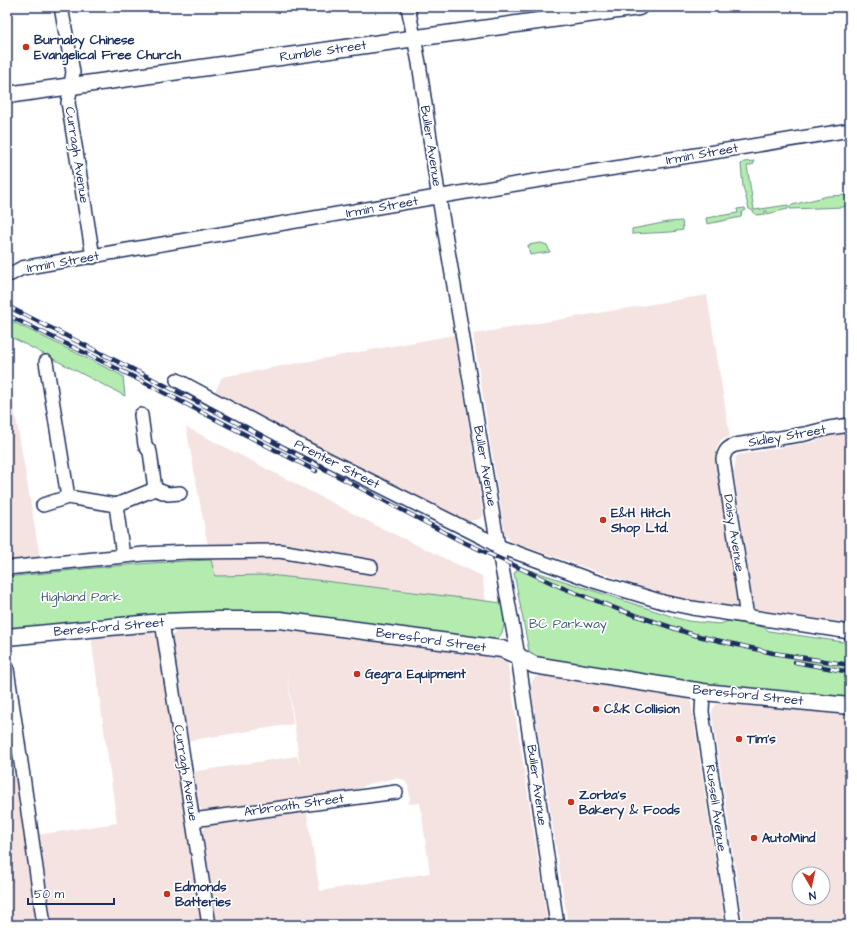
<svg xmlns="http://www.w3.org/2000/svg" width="857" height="932" viewBox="0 0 857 932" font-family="'Architects Daughter',sans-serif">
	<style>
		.built { fill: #f4e3e1; fill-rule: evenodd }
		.green { fill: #b4ecb0; stroke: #688e87 }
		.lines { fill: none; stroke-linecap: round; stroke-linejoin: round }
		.minor-casing { stroke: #1b2f5e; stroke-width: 16 }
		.tertiary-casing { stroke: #1b2f5e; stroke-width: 19 }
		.minor { stroke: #fff; stroke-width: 13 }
		.tertiary { stroke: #fff; stroke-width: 16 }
		.rail-casing { stroke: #1b2f5e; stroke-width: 4.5 }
		.rail { stroke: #fff; stroke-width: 3; stroke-dasharray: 9; stroke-linecap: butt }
		.poi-dot { fill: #c8321e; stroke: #fff; stroke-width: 1.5 }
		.labels { text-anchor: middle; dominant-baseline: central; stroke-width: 3.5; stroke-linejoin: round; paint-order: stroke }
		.poi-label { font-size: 13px; font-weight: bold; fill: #1b2f5e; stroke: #fff; text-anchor: start }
		.street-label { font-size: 13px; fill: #1b2f5e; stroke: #fff }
		.park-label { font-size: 13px; fill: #415e72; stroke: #fff }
	</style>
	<rect width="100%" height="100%" fill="#fff"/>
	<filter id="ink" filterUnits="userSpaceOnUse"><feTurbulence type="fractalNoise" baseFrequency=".025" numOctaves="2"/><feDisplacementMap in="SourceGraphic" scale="8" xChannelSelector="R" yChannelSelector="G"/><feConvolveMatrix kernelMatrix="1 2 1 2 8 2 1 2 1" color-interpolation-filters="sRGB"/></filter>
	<g filter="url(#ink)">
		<g class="built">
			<path d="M707,295L730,437L721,440L717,447L716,456L740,608L672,597L511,542L505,534L473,334Z"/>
			<path d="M454,335L483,514L481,518L476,520L464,522L458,521L214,394L222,377Z"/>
			<path d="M7,365L40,558L7,563Z"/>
			<path d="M186,427L377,526L482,576L486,602L316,580L268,575L215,576L206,536Z"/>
			<path d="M850,431V623L754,609L734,472L736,457L738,455L817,441L827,435Z"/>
			<path d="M281,625L500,657L506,661L508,666L548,925H214L201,833L209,823L306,809L320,891L430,873L420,803L407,804L409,802L410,798L408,785L404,780L401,779L396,778L368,784L352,792L210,811H207L202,810L195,800L191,772L297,756L300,767L287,669L293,724L186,741L171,642L173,636L176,631L180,628Z"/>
			<path d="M151,630L155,635L159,643L202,925H50L37,835L117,823L92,644L93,638L98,634Z"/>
			<path d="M549,674L686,697L691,702L725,925H568L531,687L532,681L536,677Z"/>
			<path d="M722,701L842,712L850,716V925H744L712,714L713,709L715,705ZM799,874H823V898H799Z"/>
			<path d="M19,777L39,925H7V778Z"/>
		</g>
		<g class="green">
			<path d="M754,161V164L747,166L754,210L788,205V209L767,214V211H765V214L756,215L753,211L749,209L743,187L741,164L744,162Z"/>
			<path d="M850,195V200L844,207L790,209V206L792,205L828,196Z"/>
			<path d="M745,208L746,210L742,212L741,217L707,224L706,218L738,213L737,209Z"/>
			<path d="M682,221L683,230L671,232L632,234V229L668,222Z"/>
			<path d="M541,243L547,245L550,252L530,255L528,245Z"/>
			<path d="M7,319L123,376L125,396L7,335Z"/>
			<path d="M211,560L215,576L268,575L316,580L502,603C504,615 508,636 493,640L314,617L7,632V577C75,570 143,562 211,560Z"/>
			<path d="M521,567L677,618L688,621L720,624L728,621L763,627L769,631L850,643V701L712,686L536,658L531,654L529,651L514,573Z"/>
		</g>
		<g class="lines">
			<defs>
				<g id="minor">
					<path d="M61,7L73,72L68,103L69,108L93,257"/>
					<path d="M408,7L419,63L437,186L461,327L498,546L518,656L557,925"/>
					<path d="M11,274L22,268L460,193L850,130"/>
					<path d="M46,362L68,497L116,505L123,556"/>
					<path d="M177,380L287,439L484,538L498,546L509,550L594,581L663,602L692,608L850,632"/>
					<path d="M155,489L168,494L180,493"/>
					<path d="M43,505L68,497"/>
					<path d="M116,505L155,489L150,452L145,445L141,415"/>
					<path d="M7,568L144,554L188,552L280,551L371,567"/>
					<path d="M747,617L723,459C725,451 727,448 735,445L805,434L829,428L850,425"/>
					<path d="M162,622L209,925"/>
					<path d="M7,669L23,776L44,925"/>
					<path d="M703,692L702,712L734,925"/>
					<path d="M193,820L396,792"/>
				</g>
				<g id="tertiary">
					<path d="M7,95L639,7"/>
					<path d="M7,637L162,622L218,620H280L502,649L518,656L534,665L703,692L850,706"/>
				</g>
			</defs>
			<use href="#minor" class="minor-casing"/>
			<use href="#tertiary" class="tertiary-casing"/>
			<use href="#minor" class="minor"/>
			<use href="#tertiary" class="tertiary"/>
			<defs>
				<g id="rail">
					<path d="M7,306L186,396L459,540L563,588L620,610L694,635L773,653L850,665"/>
					<path d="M7,315L122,371L316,471"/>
					<path d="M795,662L850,672"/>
				</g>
			</defs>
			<use href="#rail" class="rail-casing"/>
			<use href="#rail" class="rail"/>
		</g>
	</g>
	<g class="poi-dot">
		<circle cx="26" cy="47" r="4"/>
		<circle cx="603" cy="520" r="4"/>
		<circle cx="357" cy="674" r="4"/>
		<circle cx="596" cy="709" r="4"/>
		<circle cx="739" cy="739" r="4"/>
		<circle cx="571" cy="802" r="4"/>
		<circle cx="754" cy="838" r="4"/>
		<circle cx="167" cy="894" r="4"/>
	</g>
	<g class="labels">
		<g class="poi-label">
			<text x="34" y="40">Burnaby Chinese<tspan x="34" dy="15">Evangelical Free Church</tspan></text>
			<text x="611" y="513">E&amp;H Hitch<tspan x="611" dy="15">Shop Ltd.</tspan></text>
			<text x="365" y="674">Gegra Equipment</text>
			<text x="604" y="709">C&amp;K Collision</text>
			<text x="747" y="739">Tim's</text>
			<text x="579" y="795">Zorba's<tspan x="579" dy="15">Bakery &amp; Foods</tspan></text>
			<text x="762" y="838">AutoMind</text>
			<text x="175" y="887">Edmonds<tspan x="175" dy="15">Batteries</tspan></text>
		</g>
		<g class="street-label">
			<text transform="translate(323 51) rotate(-8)">Rumble Street</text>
			<text transform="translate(431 146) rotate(81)">Buller Avenue</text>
			<text transform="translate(702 154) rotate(-10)">Irmin Street</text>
			<text transform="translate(77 155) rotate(81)">Curragh Avenue</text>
			<text transform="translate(382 207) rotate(-10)">Irmin Street</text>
			<text transform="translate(63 262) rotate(-10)">Irmin Street</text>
			<text transform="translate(787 436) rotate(-10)">Sidley Street</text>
			<text transform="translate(337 464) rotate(27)">Prenter Street</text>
			<text transform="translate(485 466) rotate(80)">Buller Avenue</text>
			<text transform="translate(734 533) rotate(81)">Daisy Avenue</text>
			<text transform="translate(109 627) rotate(-5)">Beresford Street</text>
			<text transform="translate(431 640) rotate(8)">Beresford Street</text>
			<text transform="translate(748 695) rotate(6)">Beresford Street</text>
			<text transform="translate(186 773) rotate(81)">Curragh Avenue</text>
			<text transform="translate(537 785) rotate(82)">Buller Avenue</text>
			<text transform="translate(294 805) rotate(-8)">Arbroath Street</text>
			<text transform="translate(716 808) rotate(82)">Russell Avenue</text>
		</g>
		<g class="park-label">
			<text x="81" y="597">Highland Park</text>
			<text x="568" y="624">BC Parkway</text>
		</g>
	</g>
	<rect width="857" height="932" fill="none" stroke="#fff" stroke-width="24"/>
	<rect x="12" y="12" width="833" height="908" fill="none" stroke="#1b2f5e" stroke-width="1.5" filter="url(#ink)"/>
	<g transform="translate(811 886) rotate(171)"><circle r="19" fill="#ffffff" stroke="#a4acbf"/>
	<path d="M0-3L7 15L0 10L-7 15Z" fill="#c8321e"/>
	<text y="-6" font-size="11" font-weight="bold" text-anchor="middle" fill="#1b2f5e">N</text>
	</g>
	<path d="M28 898v6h86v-6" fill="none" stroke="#1b2f5e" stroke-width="2"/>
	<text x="34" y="898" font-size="12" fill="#1b2f5e" stroke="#ffffff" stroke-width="3" paint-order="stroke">50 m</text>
</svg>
